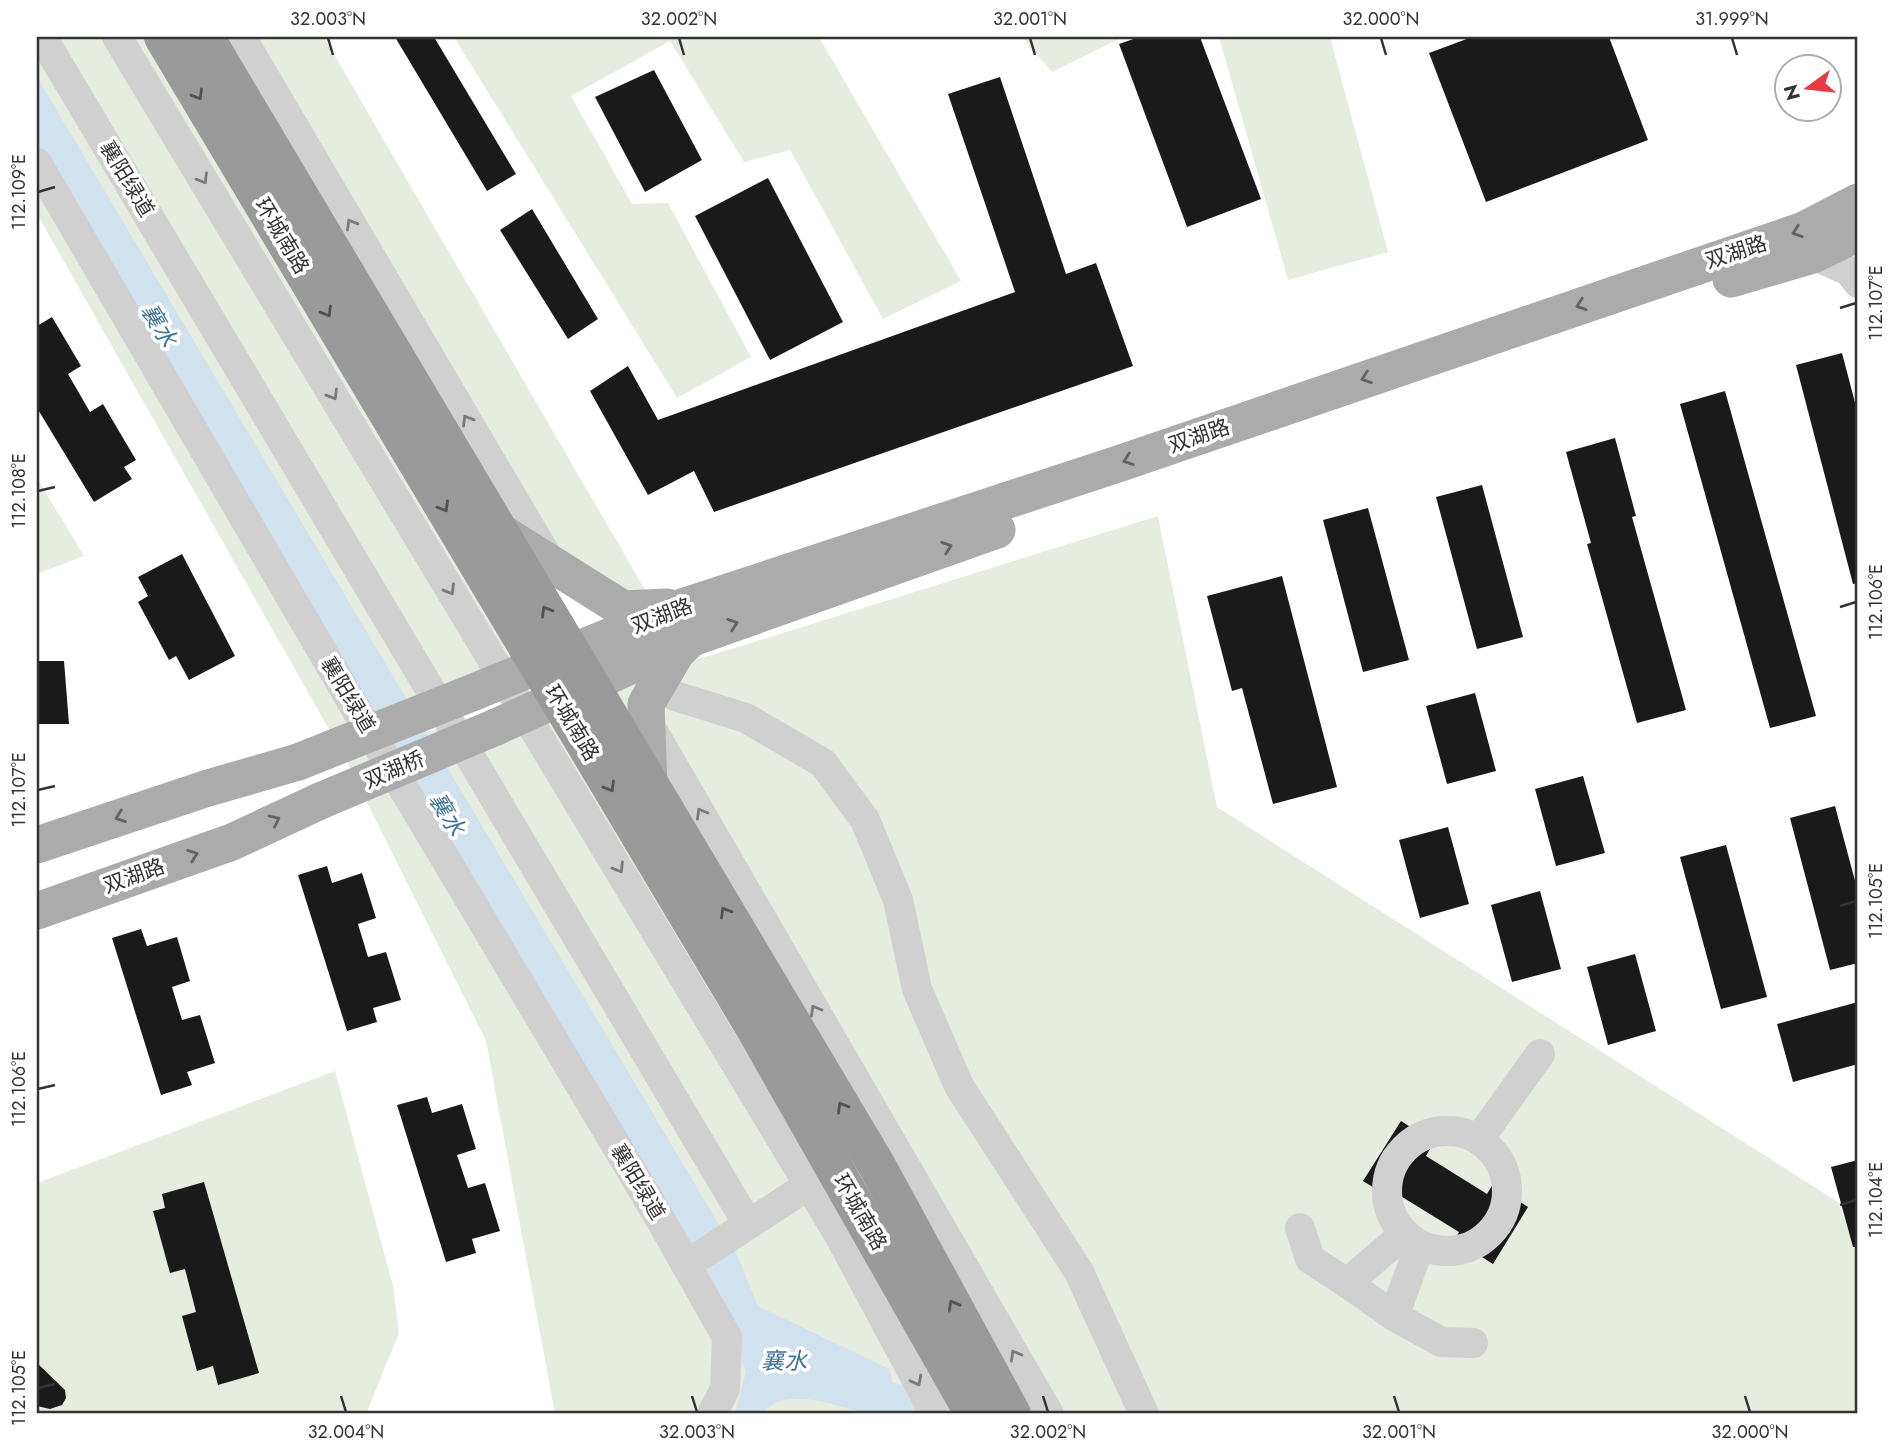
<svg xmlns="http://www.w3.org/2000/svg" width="1895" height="1451" viewBox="0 0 1895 1451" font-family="Jost,'Noto Sans SC',sans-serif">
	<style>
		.green { fill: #e6ecdf }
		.water { fill: #cfe2ee }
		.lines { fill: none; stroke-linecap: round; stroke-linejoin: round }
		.river { stroke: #cfe2ee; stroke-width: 37 }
		.building { fill: #1a1a1a }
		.minor { stroke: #d0d0d0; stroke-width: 30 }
		.major { stroke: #ababab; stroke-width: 37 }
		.highway { stroke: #9a9a9a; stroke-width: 38 }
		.major-bridge { stroke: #ababab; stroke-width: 37 }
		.oneway { stroke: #525252 }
		.oneway2 { stroke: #7a7a7a }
		.oneway3 { stroke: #636363 }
		.ticks { fill: none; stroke: #333; stroke-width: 2.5 }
		.labels { text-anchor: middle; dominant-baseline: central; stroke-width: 7; stroke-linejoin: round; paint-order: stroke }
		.street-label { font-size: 21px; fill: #333; stroke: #fff }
		.water-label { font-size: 23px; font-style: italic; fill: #3f7597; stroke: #fff }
		.neatline { fill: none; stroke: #333; stroke-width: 2.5 }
		.ticks-label { font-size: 18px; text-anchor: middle; fill: #333 }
	</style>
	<rect width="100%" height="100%" fill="#fff"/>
	<g class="green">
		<path d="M37,37H163L539,665L348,753L712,655L1158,516L1217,807L1838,1202L1850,1235L1858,1245V1414H555L486,1041L343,754L37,214Z"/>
		<path d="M205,37H324L655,607L496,529Z"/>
		<path d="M454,37H819L961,281L883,319L790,150L744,162L670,41L571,96L632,204L668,203L751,357L677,398Z"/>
		<path d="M1022,37H1123L1052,72Z"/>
		<path d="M1219,37H1330L1388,252L1288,280Z"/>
		<path d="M37,478L84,556L37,574Z"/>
		<path d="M335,1071L393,1286L399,1333L366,1414H37V1183Z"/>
	</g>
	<path class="water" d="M37,77L737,1255L758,1306L889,1369L902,1414C892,1414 879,1416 869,1414C840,1408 786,1383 761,1414H735L746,1372L728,1319L679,1226L37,143Z"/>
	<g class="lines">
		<path class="river" d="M853,1390L933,1414"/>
	</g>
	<g class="building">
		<path d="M395,37H434L516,174L487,191Z"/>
		<path d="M1139,37H1200L1261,199L1187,227L1119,44Z"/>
		<path d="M1472,37H1609L1648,140L1486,202L1429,53Z"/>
		<path d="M654,70L702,160L645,192L595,97Z"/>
		<path d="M1000,77L1066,274L1096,263L1133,366L714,512L694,471L648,495L590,391L628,366L658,420L1015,292L948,94Z"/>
		<path d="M768,178L843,322L770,360L695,216Z"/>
		<path d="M532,209L598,319L568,339L500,230Z"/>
		<path d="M52,317L81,366L68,374L90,412L103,404L136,460L124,467L132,479L94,502L37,408V326Z"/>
		<path d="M1842,353L1858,414V583L1853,584L1796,365Z"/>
		<path d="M1725,391L1816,716L1770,728L1680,404Z"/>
		<path d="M1615,438L1636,516L1632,517L1686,710L1637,723L1587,544L1591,543L1566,452Z"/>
		<path d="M1482,485L1523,637L1477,649L1436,497Z"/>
		<path d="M1368,508L1409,660L1363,672L1323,520Z"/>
		<path d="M182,554L235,656L189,680L176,656L169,660L138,602L148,596L138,577Z"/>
		<path d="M1282,576L1337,787L1273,804L1242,688L1232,691L1207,596Z"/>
		<path d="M37,661H64L69,724H37Z"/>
		<path d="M1475,693L1496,771L1447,784L1426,706Z"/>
		<path d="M1583,776L1605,853L1556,866L1535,789Z"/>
		<path d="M1835,806L1858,892V963L1830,970L1790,818Z"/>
		<path d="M1448,827L1469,904L1420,918L1399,840Z"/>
		<path d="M1726,845L1767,997L1721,1009L1680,857Z"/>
		<path d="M327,866L332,883L362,873L376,918L358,924L368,957L386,952L401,1000L373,1008L377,1022L347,1031L298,875Z"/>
		<path d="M1540,891L1561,969L1512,982L1491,905Z"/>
		<path d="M141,929L147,946L177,937L190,981L172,987L182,1020L200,1015L215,1063L187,1072L192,1085L161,1095L112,938Z"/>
		<path d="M1635,954L1656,1031L1608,1045L1587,967Z"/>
		<path d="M1858,1002V1064L1793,1082L1777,1024Z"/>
		<path d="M427,1097L432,1113L462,1104L476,1149L457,1155L468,1188L485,1183L500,1231L472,1239L476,1253L446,1262L397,1105Z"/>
		<path d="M1401,1121L1434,1142L1426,1156L1487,1194L1493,1184L1528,1207L1493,1264L1455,1240L1459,1232L1399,1195L1397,1202L1363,1181Z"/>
		<path d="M1858,1160V1247H1853L1831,1167Z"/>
		<path d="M204,1182L259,1373L218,1385L213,1366L197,1371L182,1316L196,1312L185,1269L170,1273L153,1211L165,1208L162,1194Z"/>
		<path d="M37,1363L65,1390L66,1398L62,1405L50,1409L37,1406Z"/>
	</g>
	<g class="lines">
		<g class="minor">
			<path d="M42,37L748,1224"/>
			<path d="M117,37L839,1235L935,1414"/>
			<path d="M241,37L551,563"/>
			<path d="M37,163L350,699L659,1217L727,1337L725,1389L712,1414"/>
			<path d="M1813,255L1849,271L1858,283"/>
			<path d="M675,696L746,718L823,763L865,820L898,900L917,989L959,1086L1079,1272L1144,1414"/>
			<path d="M647,721L1049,1414"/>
			<circle cx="1447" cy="1191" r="60"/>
			<path d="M1479,1139L1540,1054"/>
			<path d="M1300,1228L1310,1259L1347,1283L1404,1234"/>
			<path d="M1420,1245L1394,1316L1441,1342L1473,1343"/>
			<path d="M686,1265L809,1185"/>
			<path d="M1347,1283L1394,1316"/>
		</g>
		<g class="major">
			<path d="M1731,279L1813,255L1858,233"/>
			<path d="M496,529L623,609L667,607"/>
			<path d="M474,692L682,607L1118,464L1804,230L1858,202"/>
			<path d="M496,727L692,638L997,530"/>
			<path d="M649,786L646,704L676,653L688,641"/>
			<path d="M37,845L208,788L298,762"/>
			<path d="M37,911L232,842L320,801"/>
		</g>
		<g class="highway">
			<path d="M163,37L754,1027L974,1414"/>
			<path d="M205,37L877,1166L1012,1414"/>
		</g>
		<g class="major-bridge">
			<path d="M298,762L474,692"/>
			<path d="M320,801L496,727"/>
		</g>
	</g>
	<defs><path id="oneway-chevron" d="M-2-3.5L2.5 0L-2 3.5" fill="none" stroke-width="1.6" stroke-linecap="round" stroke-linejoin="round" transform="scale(1.75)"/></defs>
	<g class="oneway">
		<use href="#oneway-chevron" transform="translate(198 95) rotate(59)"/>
		<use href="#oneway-chevron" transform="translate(327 312) rotate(59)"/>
		<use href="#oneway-chevron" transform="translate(444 507) rotate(59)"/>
		<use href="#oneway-chevron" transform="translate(546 611) rotate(-121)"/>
		<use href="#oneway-chevron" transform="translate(610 787) rotate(59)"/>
		<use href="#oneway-chevron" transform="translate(725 912) rotate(-121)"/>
		<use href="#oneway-chevron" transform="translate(842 1107) rotate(-121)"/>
		<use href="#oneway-chevron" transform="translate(953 1305) rotate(-119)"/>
	</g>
	<g class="oneway2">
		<use href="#oneway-chevron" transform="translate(203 179) rotate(59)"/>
		<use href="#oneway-chevron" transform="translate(351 224) rotate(-121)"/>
		<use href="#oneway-chevron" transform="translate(333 395) rotate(59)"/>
		<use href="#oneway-chevron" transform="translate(467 420) rotate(-121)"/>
		<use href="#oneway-chevron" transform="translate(450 590) rotate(59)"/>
		<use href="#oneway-chevron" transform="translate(701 813) rotate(-120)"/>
		<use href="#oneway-chevron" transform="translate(619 868) rotate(59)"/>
		<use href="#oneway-chevron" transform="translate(815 1010) rotate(-120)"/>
		<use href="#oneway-chevron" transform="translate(1015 1355) rotate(-120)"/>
		<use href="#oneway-chevron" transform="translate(917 1381) rotate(62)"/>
	</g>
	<g class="oneway3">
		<use href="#oneway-chevron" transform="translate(1797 232) rotate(161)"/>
		<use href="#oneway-chevron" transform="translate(1581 305) rotate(161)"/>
		<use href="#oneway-chevron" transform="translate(1366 378) rotate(161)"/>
		<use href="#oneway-chevron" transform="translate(1128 460) rotate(161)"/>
		<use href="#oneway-chevron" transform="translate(947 547) rotate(-19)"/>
		<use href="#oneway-chevron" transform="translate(733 624) rotate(-19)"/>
		<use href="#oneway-chevron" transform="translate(120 817) rotate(161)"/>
		<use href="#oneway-chevron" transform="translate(275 820) rotate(-26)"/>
		<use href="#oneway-chevron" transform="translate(193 855) rotate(-20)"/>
	</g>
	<path class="ticks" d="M328,38L333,55M679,38L684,55M1030,38L1035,55M1381,38L1386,55M1732,38L1737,55M38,192L55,187M1840,308L1856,303M38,491L55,487M1840,607L1856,602M38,790L55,786M1840,906L1856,901M38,1089L55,1085M1840,1205L1856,1200M38,1388L55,1384M341,1396L346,1412M692,1396L697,1412M1043,1396L1048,1412M1394,1396L1399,1412M1745,1396L1750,1412"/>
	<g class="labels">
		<g class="street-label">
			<text transform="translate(127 179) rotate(59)">襄阳绿道</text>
			<text transform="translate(282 236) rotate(59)">环城南路</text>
			<text transform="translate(1736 252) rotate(-18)">双湖路</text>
			<text transform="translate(1199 436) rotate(-19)">双湖路</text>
			<text transform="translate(662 616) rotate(-21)">双湖路</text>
			<text transform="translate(348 695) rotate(59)">襄阳绿道</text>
			<text transform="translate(572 723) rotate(59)">环城南路</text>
			<text transform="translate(394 770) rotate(-23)">双湖桥</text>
			<text transform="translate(134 876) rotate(-20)">双湖路</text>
			<text transform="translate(638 1182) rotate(59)">襄阳绿道</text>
			<text transform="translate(860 1212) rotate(60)">环城南路</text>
		</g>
		<g class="water-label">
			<text transform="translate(159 325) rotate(59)">襄水</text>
			<text transform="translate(447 814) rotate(59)">襄水</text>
			<text x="784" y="1361">襄水</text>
		</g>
	</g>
	<rect width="1895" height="1451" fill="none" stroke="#ffffff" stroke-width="77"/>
	<g transform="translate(1808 88) rotate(255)"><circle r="33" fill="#ffffff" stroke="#adadad" stroke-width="2"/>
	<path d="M0-5L12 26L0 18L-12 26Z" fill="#e63946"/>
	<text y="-10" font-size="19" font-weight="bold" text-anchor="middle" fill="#333333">N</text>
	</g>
	<rect x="38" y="38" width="1818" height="1374" class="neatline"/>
	<g class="ticks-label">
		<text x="328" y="25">32.003°N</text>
		<text x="679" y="25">32.002°N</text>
		<text x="1030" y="25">32.001°N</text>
		<text x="1381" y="25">32.000°N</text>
		<text x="1732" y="25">31.999°N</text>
		<text transform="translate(19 192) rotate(-90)" y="6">112.109°E</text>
		<text transform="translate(1876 303) rotate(-90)" y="6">112.107°E</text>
		<text transform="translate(19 491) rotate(-90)" y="6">112.108°E</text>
		<text transform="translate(1876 602) rotate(-90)" y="6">112.106°E</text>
		<text transform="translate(19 790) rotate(-90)" y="6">112.107°E</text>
		<text transform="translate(1876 901) rotate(-90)" y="6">112.105°E</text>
		<text transform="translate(19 1089) rotate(-90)" y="6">112.106°E</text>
		<text transform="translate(1876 1200) rotate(-90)" y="6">112.104°E</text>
		<text transform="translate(19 1388) rotate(-90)" y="6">112.105°E</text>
		<text x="346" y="1438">32.004°N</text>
		<text x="697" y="1438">32.003°N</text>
		<text x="1048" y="1438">32.002°N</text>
		<text x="1399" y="1438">32.001°N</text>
		<text x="1750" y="1438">32.000°N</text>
	</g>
</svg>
